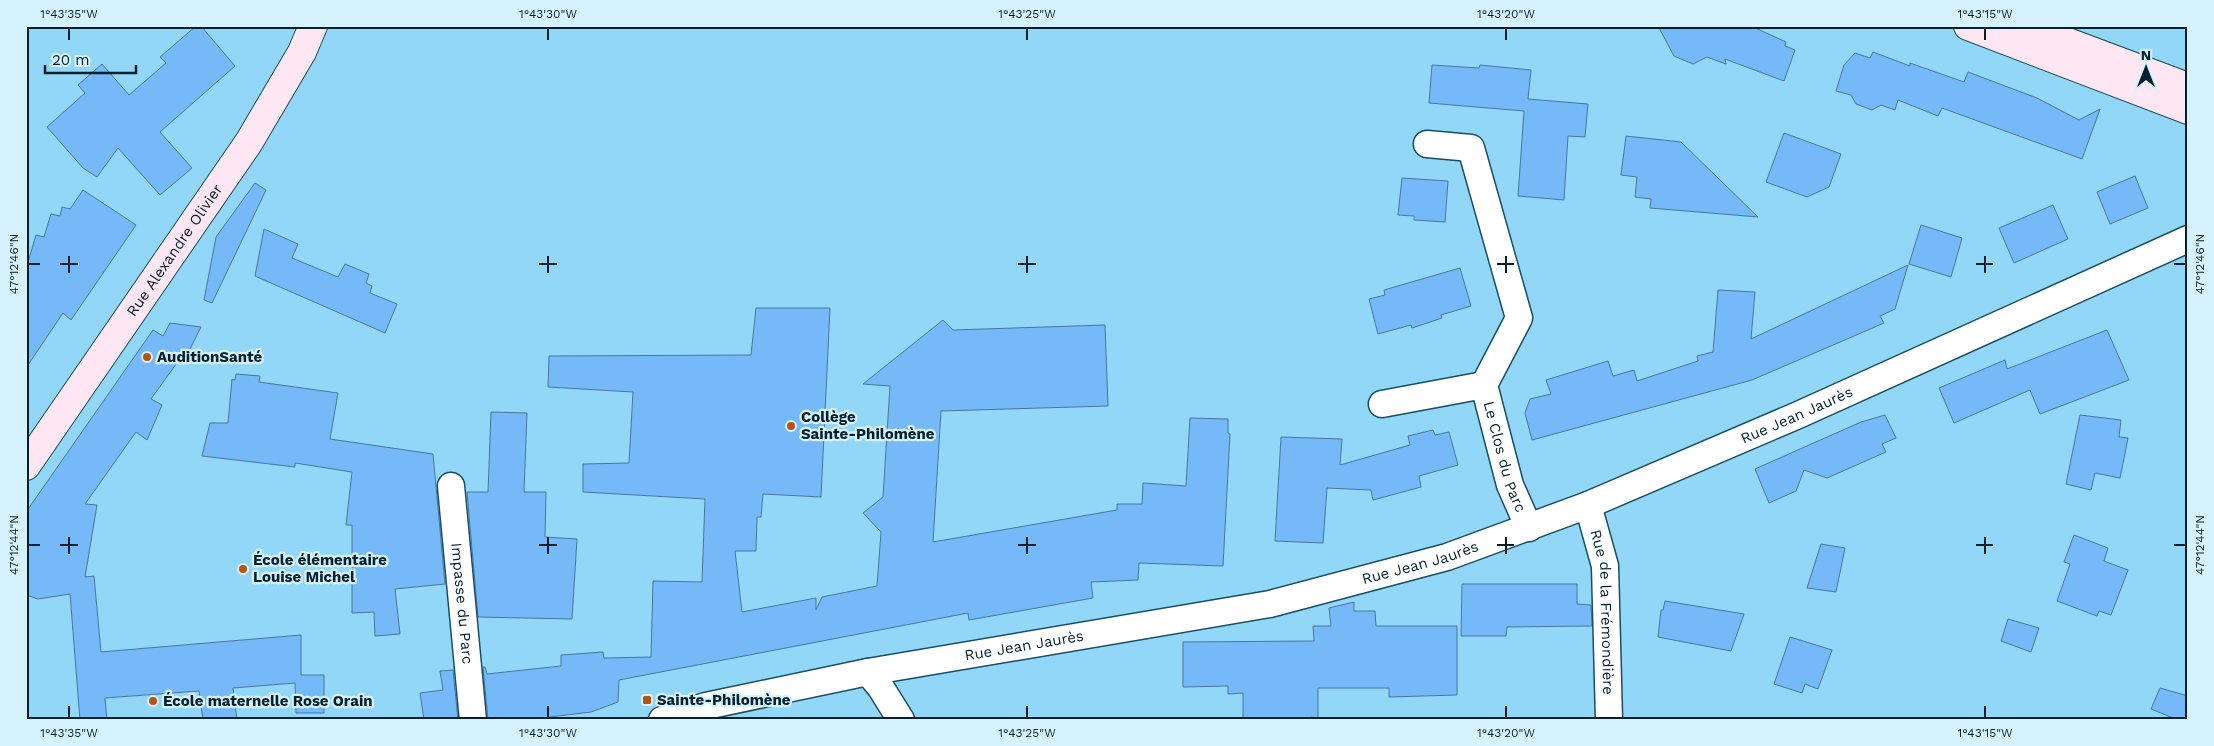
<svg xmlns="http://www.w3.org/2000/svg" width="2214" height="746" viewBox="0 0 2214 746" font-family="'Work Sans',sans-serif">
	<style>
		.building { fill: #75b9f9; stroke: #4a76a0 }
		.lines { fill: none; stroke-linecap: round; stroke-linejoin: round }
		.street-casing { stroke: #194f64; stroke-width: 29 }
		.secondary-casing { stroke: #194f64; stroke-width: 30 }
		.street { stroke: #fff; stroke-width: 26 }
		.secondary { stroke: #fee6f2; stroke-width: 28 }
		.ticks { fill: none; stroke: #03212c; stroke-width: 2 }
		.poi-dot { fill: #b65513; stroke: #d7f2ff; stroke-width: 2 }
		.labels { text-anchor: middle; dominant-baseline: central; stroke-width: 4.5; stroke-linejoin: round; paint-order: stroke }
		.street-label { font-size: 15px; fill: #03212c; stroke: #d7f2ff }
		.poi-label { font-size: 15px; font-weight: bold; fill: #03212c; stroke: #d7f2ff; text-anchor: start }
		.neatline { fill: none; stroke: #03212c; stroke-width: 2 }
		.ticks-label { font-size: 12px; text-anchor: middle; fill: #03212c }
	</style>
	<rect width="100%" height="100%" fill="#92d7f7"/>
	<g class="building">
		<path d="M196,26H201L235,66L160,132L192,168L160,195L118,148L97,177L83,168L47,127L85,93L78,85L102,64L129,95L166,63L160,57Z"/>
		<path d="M1658,26H1751L1786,42L1785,46L1795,50L1784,81L1725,59L1726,64L1707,57L1693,64L1674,56Z"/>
		<path d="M1873,52L1910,66V63L1964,82L1968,72L2037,98L2079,120L2100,109L2082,159L1942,108L1938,116L1898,100L1895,110L1881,105L1872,110L1856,104L1851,95L1836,91L1844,65L1855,53L1870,58Z"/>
		<path d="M1432,65L1479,68L1480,65L1531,70L1528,99L1588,104L1585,137L1568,136L1564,200L1518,196L1524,111L1429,103Z"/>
		<path d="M1784,133L1841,154L1829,187L1807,197L1766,182Z"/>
		<path d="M1626,136L1681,142L1758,217L1650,208L1651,199L1635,197L1637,177L1621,175Z"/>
		<path d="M2135,176L2148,208L2110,224L2097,192Z"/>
		<path d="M1402,178L1448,181L1445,222L1414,220V216L1398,215Z"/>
		<path d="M255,183L266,190L212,303L204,300L216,237Z"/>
		<path d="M83,190L136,225L71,320L63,313L26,368V269L36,235L44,237L51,214L60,216L62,207L70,209Z"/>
		<path d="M2053,205L2068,239L2014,263L1999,228Z"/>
		<path d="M1921,225L1962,238L1951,277L1909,264Z"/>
		<path d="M264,229L298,244L292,258L338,277L345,264L369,274L366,283L372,286L370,293L397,304L385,333L255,276Z"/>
		<path d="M1908,265L1895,309L1880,316L1884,323L1752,380L1532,440L1525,413L1530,399L1551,394L1546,380L1608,361L1613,376L1634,370L1637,381L1698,361L1697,356L1713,352L1718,290L1755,292L1751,339Z"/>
		<path d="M1460,268L1471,306L1441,315L1442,318L1412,328L1411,325L1378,334L1369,299L1385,295L1384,290Z"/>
		<path d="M756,308H830L821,497L763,494L761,517H757L756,551H735L742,612L816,598V610L822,597L877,586L881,532L863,513L883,497L890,386L863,384L943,320L953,330L1105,325L1108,406L941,411L933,542L1117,510V504H1142L1143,483L1186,486L1190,418L1228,419V433L1230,434L1223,566L1139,563L1138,580L1091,582L1093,598L969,620L968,613L619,680L618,702L591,712L525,720H488L483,667H485L487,674L561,666V655L603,652L604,658L651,657L653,581L702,582L705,499L583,492V464L629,463L633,392L548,387L549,356L751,355Z"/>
		<path d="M170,323L201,327L187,355L184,353L151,399L162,405L147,440L136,432L85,504L97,505L85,577L94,576L101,652L301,635V675H324V713H296L295,683L233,688L237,720H203L199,691L105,698L107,720H80L70,594L38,599L26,595V512L153,330L163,336Z"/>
		<path d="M2107,330L2129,380L2040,414L2030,390L1954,423L1939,388L2005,360L2007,369Z"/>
		<path d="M236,374L260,376L259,382L338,393L330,439L433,454L445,584L395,589L400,634L375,636L374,612L352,613V525H346L352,472L295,463V467L202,456L210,423H228L232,379L235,380Z"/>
		<path d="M491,412L527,413L524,492H546L545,537L577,539L572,619L478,617L467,492H488Z"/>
		<path d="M1885,415L1896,438L1882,444L1886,452L1827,478L1804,470L1796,491L1769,503L1755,469L1861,422Z"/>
		<path d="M2080,415L2121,420L2119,437L2128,438L2120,478L2095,473L2091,490L2066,484Z"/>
		<path d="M1433,430L1435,435L1449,432L1458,465L1419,476L1421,487L1373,500L1371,490L1327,488L1323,543L1275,541L1281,437L1342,439L1340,465L1410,445L1408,436Z"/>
		<path d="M2074,535L2108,548L2104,561L2128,570L2111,615L2099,611L2097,616L2057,601L2070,564L2064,562Z"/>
		<path d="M1821,544L1845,548L1836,592L1807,588Z"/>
		<path d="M1462,584H1577V604L1591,605L1592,626L1507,627L1506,636H1461Z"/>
		<path d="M1665,601L1744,614L1731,651L1658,637L1661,610H1663Z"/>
		<path d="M1354,602V611H1375L1376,626H1457V695L1389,697V688H1318V718L1311,717V720H1243V693L1228,694V686L1183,687V642L1314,641L1313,626H1331L1329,608Z"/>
		<path d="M2008,619L2039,628L2031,652L2001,641Z"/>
		<path d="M1790,637L1832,650L1818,689L1805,684L1802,693L1774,684Z"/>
		<path d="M453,670L458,720H424L420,693L443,690L440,671Z"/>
		<path d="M2160,688L2188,696V720H2178L2151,709Z"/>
	</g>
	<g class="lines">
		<defs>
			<g id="street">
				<path id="s1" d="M1427,144L1471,148L1519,318L1484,385L1510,485L1529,528"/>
				<path d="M1382,404L1484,385"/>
				<path id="s2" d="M451,486L473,720"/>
				<path id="s3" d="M1588,505L1605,566L1609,720"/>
				<path d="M868,672L881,688L901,720"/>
				<path id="s4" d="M662,720L706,706L868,672L1270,604L1447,557L1588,505L1796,416L2188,239"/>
			</g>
			<g id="secondary">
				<path d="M1968,26L2188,110"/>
				<path d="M2025,26L2188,87"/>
				<path id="s5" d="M26,466L249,142L302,52L313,26"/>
			</g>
		</defs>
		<use href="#street" class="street-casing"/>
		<use href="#secondary" class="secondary-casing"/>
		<use href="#street" class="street"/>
		<use href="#secondary" class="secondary"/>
	</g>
	<path class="ticks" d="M69,28V40M548,28V40M1027,28V40M1506,28V40M1985,28V40M69,256V273M548,256V273M1027,256V273M1506,256V273M1985,256V273M28,264H40M60,264H78M539,264H557M1018,264H1036M1497,264H1514M1976,264H1993M2174,264H2186M69,537V554M548,537V554M1027,537V554M1506,537V554M1985,537V554M28,545H40M60,545H78M539,545H557M1018,545H1036M1497,545H1514M1976,545H1993M2174,545H2186M69,706V718M548,706V718M1027,706V718M1506,706V718M1985,706V718"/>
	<g class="poi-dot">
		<circle cx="147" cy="357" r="5"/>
		<circle cx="791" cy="426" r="5"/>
		<circle cx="243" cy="569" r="5"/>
		<rect x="642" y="695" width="10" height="10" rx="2.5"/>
		<circle cx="153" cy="701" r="5"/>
	</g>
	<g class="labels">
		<g class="street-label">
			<text stroke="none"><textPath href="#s5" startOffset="262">Rue Alexandre Olivier</textPath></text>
			<text stroke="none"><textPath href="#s4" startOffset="1180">Rue Jean Jaurès</textPath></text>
			<text stroke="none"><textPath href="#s1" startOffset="371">Le Clos du Parc</textPath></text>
			<text stroke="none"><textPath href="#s4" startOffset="775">Rue Jean Jaurès</textPath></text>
			<text stroke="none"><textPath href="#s2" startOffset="118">Impasse du Parc</textPath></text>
			<text stroke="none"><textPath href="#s3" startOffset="109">Rue de la Frémondière</textPath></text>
			<text stroke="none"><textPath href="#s4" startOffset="370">Rue Jean Jaurès</textPath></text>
		</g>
		<g class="poi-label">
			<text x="157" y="357">AuditionSanté</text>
			<text x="801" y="417">Collège<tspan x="801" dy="17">Sainte-Philomène</tspan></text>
			<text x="253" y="560">École élémentaire<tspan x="253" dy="17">Louise Michel</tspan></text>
			<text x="657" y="700">Sainte-Philomène</text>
			<text x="163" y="701">École maternelle Rose Orain</text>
		</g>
	</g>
	<rect width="2214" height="746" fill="none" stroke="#d7f2ff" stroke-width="55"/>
	<g transform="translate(2146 68)" stroke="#d7f2ff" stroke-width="4" paint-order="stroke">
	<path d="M0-4L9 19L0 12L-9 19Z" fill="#03212c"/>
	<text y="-8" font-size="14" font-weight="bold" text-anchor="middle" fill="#03212c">N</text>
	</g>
	<path d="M45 65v8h91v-8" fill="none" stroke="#03212c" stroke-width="2.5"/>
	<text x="52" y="65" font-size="15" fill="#03212c" stroke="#d7f2ff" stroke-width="4" paint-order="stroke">20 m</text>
	<rect x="28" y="28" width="2158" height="690" class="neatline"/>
	<g class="ticks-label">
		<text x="69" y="18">1°43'35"W</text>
		<text x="548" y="18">1°43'30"W</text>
		<text x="1027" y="18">1°43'25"W</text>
		<text x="1506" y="18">1°43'20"W</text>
		<text x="1985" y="18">1°43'15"W</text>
		<text transform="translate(14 264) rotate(-90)" y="4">47°12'46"N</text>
		<text transform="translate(2200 264) rotate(-90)" y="4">47°12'46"N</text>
		<text transform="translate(14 545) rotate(-90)" y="4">47°12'44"N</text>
		<text transform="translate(2200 545) rotate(-90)" y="4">47°12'44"N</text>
		<text x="69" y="737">1°43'35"W</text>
		<text x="548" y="737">1°43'30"W</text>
		<text x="1027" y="737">1°43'25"W</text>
		<text x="1506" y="737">1°43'20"W</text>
		<text x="1985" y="737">1°43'15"W</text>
	</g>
</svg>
